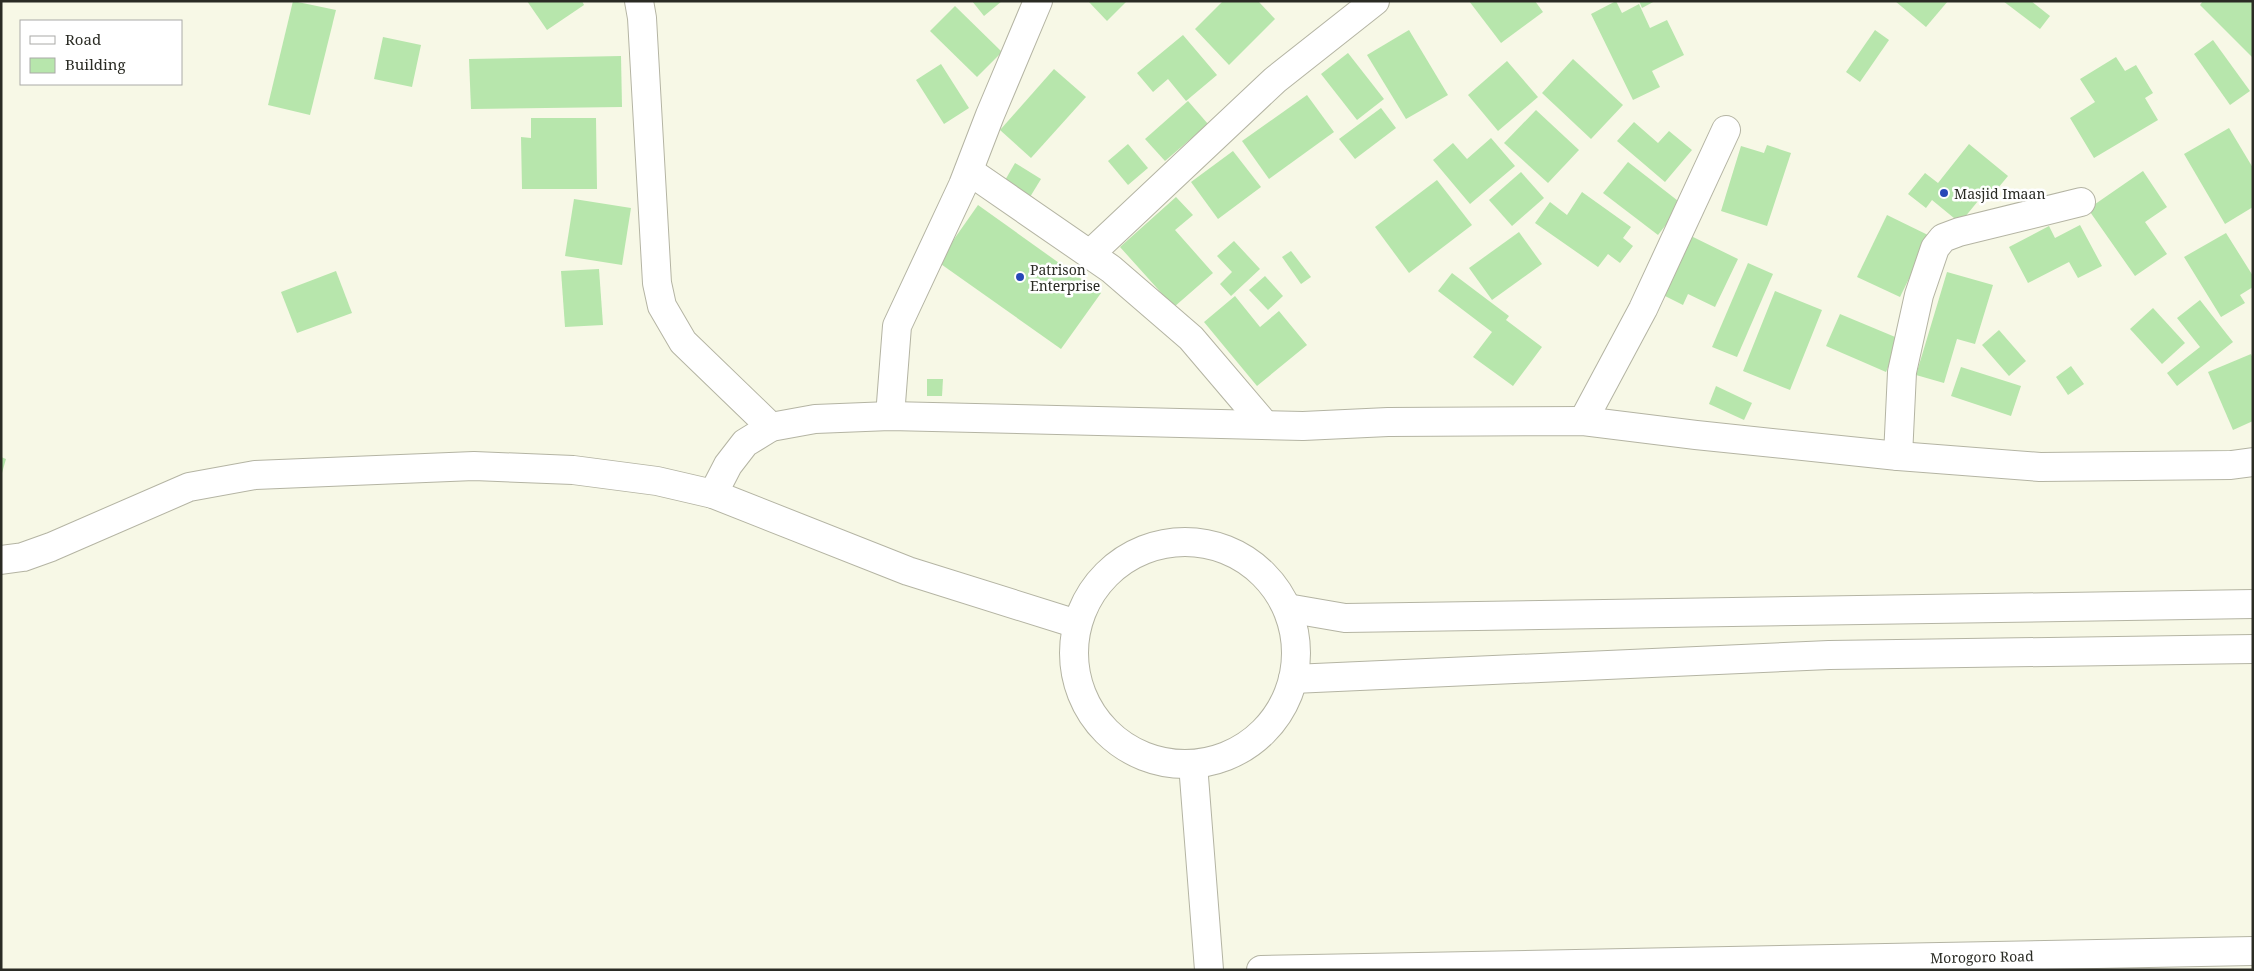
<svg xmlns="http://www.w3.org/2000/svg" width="2254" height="971" viewBox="0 0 2254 971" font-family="'Noto Serif',serif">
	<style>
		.building { fill: #b7e6ac }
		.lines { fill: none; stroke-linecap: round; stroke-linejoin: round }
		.street-casing { stroke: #b4b4a3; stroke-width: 30 }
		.secondary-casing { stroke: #b4b4a3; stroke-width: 30 }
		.highway-casing { stroke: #b4b4a3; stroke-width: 30 }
		.street { stroke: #fff; stroke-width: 28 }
		.secondary { stroke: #fff; stroke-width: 28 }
		.highway { stroke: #fff; stroke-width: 28 }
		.poi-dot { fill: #2748b7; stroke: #fff; stroke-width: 2 }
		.labels { text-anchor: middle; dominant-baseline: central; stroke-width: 5; stroke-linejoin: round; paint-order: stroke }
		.poi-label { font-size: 14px; fill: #2a2b24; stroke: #fff; text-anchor: start }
		.street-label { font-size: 14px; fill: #2a2b24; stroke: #fff }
	</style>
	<rect width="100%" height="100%" fill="#f7f8e6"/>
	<g class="building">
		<path d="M293,1L336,10L310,115L268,105Z"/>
		<path d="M527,1H582L584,5L547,30Z"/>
		<path d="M972,1H1002L984,16Z"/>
		<path d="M1088,1H1127L1107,21Z"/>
		<path d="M1223,1H1258L1275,19L1229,65L1195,29Z"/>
		<path d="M1469,1H1535L1543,12L1501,43Z"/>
		<path d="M1616,1L1622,13L1639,4L1650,28L1667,20L1684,55L1652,71L1660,87L1633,100L1591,14Z"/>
		<path d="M1639,1H1655L1642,8Z"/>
		<path d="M1895,1H1948L1926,27Z"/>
		<path d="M2003,1H2031L2050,16L2040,29Z"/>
		<path d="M2203,1H2253V58L2200,5Z"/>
		<path d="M955,6L1002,52L977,77L930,31Z"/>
		<path d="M1409,30L1448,95L1406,119L1367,55Z"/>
		<path d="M1875,30L1889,40L1860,82L1846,72Z"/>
		<path d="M1183,35L1217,75L1186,101L1168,79L1153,92L1137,73Z"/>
		<path d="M383,37L421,45L412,87L374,79Z"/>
		<path d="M2213,40L2250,91L2230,105L2194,54Z"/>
		<path d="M1348,53L1384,99L1357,120L1321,74Z"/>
		<path d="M621,56L622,107L471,109L469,59Z"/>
		<path d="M2116,57L2125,71L2136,65L2153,93L2145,98L2158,120L2094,158L2070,118L2095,102L2080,79Z"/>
		<path d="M1573,59L1623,105L1591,139L1542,93Z"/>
		<path d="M1507,61L1538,97L1498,131L1468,95Z"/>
		<path d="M941,64L969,108L944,124L916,80Z"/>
		<path d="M1054,69L1086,97L1031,158L1000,130Z"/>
		<path d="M1307,95L1334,132L1269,179L1242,141Z"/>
		<path d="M1188,101L1208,124L1165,161L1145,139Z"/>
		<path d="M1381,108L1396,128L1355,159L1339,139Z"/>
		<path d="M1536,110L1579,150L1548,183L1504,143Z"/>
		<path d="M531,118H596L597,189H522L521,137L531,138Z"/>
		<path d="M1634,122L1658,143L1669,131L1692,150L1665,182L1617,141Z"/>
		<path d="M2229,128L2253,168V207L2225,224L2184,154Z"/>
		<path d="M1491,138L1515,166L1470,204L1433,160L1453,143L1467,159Z"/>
		<path d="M1128,144L1148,168L1128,185L1108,161Z"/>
		<path d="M1969,144L2008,176L1993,194L1987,190L1960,223L1932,200L1926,208L1908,194L1925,173L1938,183Z"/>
		<path d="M1767,145L1791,153L1767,226L1721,211L1741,146L1764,153Z"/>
		<path d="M1233,151L1261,187L1218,219L1191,182Z"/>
		<path d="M1628,162L1682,204L1658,235L1603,193Z"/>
		<path d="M1015,163L1041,179L1030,197L1004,182Z"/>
		<path d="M2143,171L2167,207L2145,222L2167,254L2135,276L2088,209Z"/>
		<path d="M1521,172L1544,198L1512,226L1489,200Z"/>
		<path d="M1437,180L1472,225L1409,273L1375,227Z"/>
		<path d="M1582,192L1631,227L1623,238L1633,246L1620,263L1608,254L1598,267L1535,223L1550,202L1567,215Z"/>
		<path d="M1176,197L1193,215L1175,230L1213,273L1174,307L1120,247Z"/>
		<path d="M574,199L631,208L622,265L565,256Z"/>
		<path d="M978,205L1101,293L1061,349L938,262Z"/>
		<path d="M1887,215L1930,236L1900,297L1857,277Z"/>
		<path d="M2080,225L2102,266L2078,278L2069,262L2028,283L2009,247L2049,226L2055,238Z"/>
		<path d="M1519,232L1542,264L1492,300L1469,268Z"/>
		<path d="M2226,233L2253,276V287L2240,295L2245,303L2221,317L2184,257Z"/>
		<path d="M1691,236L1738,259L1715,307L1688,294L1683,305L1663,295Z"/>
		<path d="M1234,241L1260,269L1231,296L1220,284L1232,272L1217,256Z"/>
		<path d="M1291,251L1311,277L1301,284L1282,257Z"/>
		<path d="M1748,263L1773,274L1737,357L1712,347Z"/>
		<path d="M599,269L603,325L565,327L561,271Z"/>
		<path d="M336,271L352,313L297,333L281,292Z"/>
		<path d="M1947,272L1993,285L1975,344L1957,339L1944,383L1916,375Z"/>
		<path d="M1452,273L1509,316L1506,320L1542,347L1513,386L1473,357L1492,332L1438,291Z"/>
		<path d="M1265,276L1283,296L1268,310L1249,290Z"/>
		<path d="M1775,291L1822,310L1790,390L1743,371Z"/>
		<path d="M1235,296L1260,327L1279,311L1307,345L1257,386L1204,322Z"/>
		<path d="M2200,300L2233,342L2177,386L2167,373L2200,347L2177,318Z"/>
		<path d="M2153,308L2185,343L2162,364L2130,329Z"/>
		<path d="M1840,314L1900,339L1886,372L1826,346Z"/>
		<path d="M1999,330L2026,361L2009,376L1982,345Z"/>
		<path d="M2251,354L2253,359V421L2233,430L2208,372Z"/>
		<path d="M2071,366L2084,384L2068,395L2056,377Z"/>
		<path d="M1961,367L2021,386L2011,416L1951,396Z"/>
		<path d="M927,379H943L942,396H927Z"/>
		<path d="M1716,386L1752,403L1744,420L1709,404Z"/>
		<path d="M1,457L6,459L2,473H1Z"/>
	</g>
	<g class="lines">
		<defs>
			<g id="street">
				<path d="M639,1L642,18L657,283L662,306L683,342L771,427"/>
				<path d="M969,171L1111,269L1191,338L1265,425"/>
				<path d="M1090,254L1275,80L1375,1"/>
				<path d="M890,416L897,326L963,185L990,115L1038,1"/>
				<path d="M1583,421L1643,309L1726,130"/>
				<path d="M1898,456L1902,372L1919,295L1935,248L1943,238L1959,232L2081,202"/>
				<path d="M713,494L728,465L745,443L771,427L815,419L890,416L1303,426L1388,422L1583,421L1696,435L1898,456L2040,467L2231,465L2253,462"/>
				<path d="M1,560L23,557L51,547L189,487L255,475L474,466L573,470L657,481L713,494L908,571L1077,624"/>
			</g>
			<g id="secondary">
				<circle cx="1185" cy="653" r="111"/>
				<path d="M1287,608L1345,618L2253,604"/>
				<path d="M1293,679L1829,655L2253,649"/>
				<path d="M1193,764L1209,970"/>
			</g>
			<g id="highway">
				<path id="s1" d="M1261,970L2253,951"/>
			</g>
		</defs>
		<use href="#street" class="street-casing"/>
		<use href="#secondary" class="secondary-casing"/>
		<use href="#highway" class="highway-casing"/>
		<use href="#street" class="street"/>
		<use href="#secondary" class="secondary"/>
		<use href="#highway" class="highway"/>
	</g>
	<g class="poi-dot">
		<circle cx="1944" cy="193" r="5"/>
		<circle cx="1020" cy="277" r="5"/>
	</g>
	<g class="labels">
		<g class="poi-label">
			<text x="1954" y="193">Masjid Imaan</text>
			<text x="1030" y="269">Patrison<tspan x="1030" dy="16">Enterprise</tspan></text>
		</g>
		<g class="street-label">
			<text stroke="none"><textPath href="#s1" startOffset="721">Morogoro Road</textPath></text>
		</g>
	</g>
	<rect width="2254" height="971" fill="none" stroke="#2a2b24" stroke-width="5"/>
	<rect x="20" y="20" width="162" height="65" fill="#ffffff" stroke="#aaaaa7"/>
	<rect x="30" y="36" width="25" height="8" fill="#ffffff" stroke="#aaaaa7"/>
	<text x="65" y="45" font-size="15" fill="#2a2b24">Road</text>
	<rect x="30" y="58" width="25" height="15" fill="#b7e6ac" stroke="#aaaaa7"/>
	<text x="65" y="70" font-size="15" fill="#2a2b24">Building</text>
</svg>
